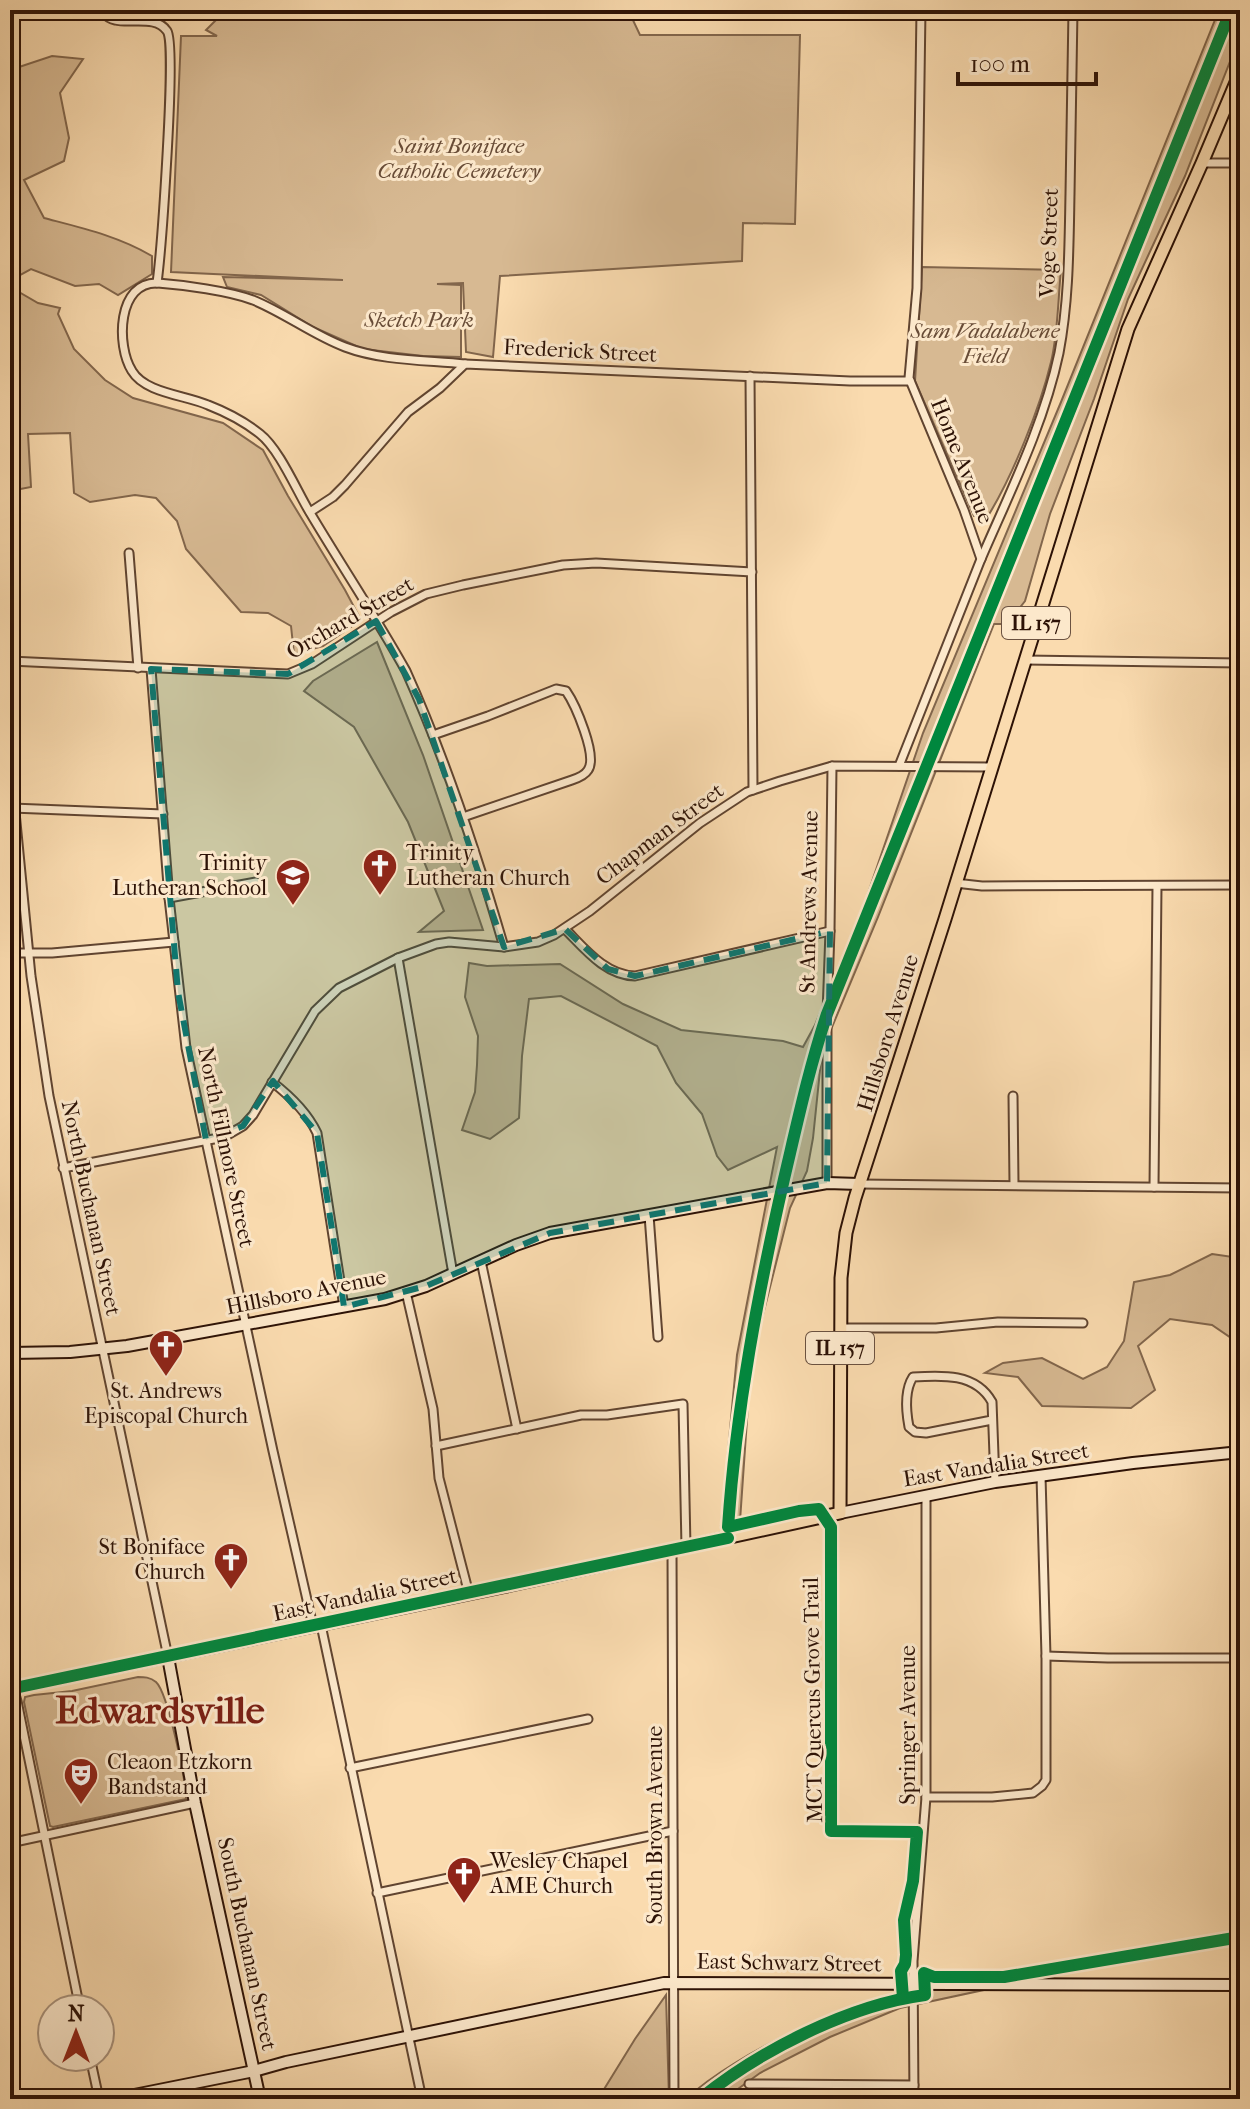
<svg xmlns="http://www.w3.org/2000/svg" width="1250" height="2109" viewBox="0 0 1250 2109" font-family="'IM FELL French Canon',serif">
	<style>
		.green { fill: #d7b992; stroke: #82664c; stroke-width: 2 }
		.lines { fill: none; stroke-linecap: round; stroke-linejoin: round }
		.street-casing { stroke: #604430; stroke-width: 11 }
		.secondary-casing { stroke: #2d1206; stroke-width: 14 }
		.primary-casing { stroke: #2d1206; stroke-width: 15 }
		.street { stroke: #fce8cb; stroke-width: 7 }
		.secondary { stroke: #fce8cb; stroke-width: 10 }
		.primary { stroke: #fadbaf; stroke-width: 11 }
		.cycleway-casing { stroke: #fce8cb; stroke-width: 17 }
		.cycleway { stroke: #00873e; stroke-width: 12 }
		.marked { fill: #0f766e; fill-opacity: 0.2; stroke: #0f766e; stroke-width: 6; stroke-dasharray: 16 10; stroke-linejoin: round }
		.labels { text-anchor: middle; dominant-baseline: central; stroke-width: 6; stroke-linejoin: round; paint-order: stroke }
		.shield { fill: #fce8cb; stroke: #6b5241; stroke-width: 2 }
		.shield-label { font-size: 20px; font-weight: bold; fill: #2d1206 }
		.park-label { font-size: 22px; font-style: italic; fill: #684c37; stroke: #fce8cb }
		.street-label { font-size: 22px; fill: #2d1206; stroke: #fce8cb }
		.poi-label { font-size: 22px; fill: #2d1206; stroke: #fce8cb; text-anchor: start }
		.town-label { font-size: 38px; font-weight: bold; fill: #7a1f14; stroke: #fce8cb }
	</style>
	<rect width="100%" height="100%" fill="#fadbaf"/>
	<filter id="stains"><feTurbulence type="fractalNoise" baseFrequency=".0025" numOctaves="4"/><feColorMatrix values="0 0 0 0 .2 0 0 0 0 .09 0 0 0 0 .02 0 0 0 .5 -.17"/></filter>
	<radialGradient id="worn" r=".72"><stop offset=".6" stop-color="#630" stop-opacity="0"/><stop offset="1" stop-color="#630" stop-opacity=".3"/></radialGradient>
	<g class="green">
		<path d="M226,10H625L632,18L640,35H800L795,224L743,223L742,261L500,276L493,357L466,352L463,283L437,284L461,285V357L423,356L363,349L313,327L261,295L227,287L223,277L343,280L171,272L181,36H217L206,30Z"/>
		<path d="M1219,10H1240V36L1185,176L1128,299L1094,399L1050,514L1025,601L1007,624H994L878,917L822,1051L813,1138L807,1171L790,1208L751,1362L740,1521L721,1525L737,1355L777,1147L728,1170L717,1156L702,1114L676,1083L657,1046L561,996L529,999L522,1056L519,1118L490,1139L462,1130L475,1092L477,1065L478,1036L465,997L469,963L487,966L560,964L623,1004L681,1030L783,1041L803,1047L815,1025L867,896L923,733L1061,402Z"/>
		<path d="M52,56L83,59L60,93L69,138L64,161L24,180L44,218C82,228 118,236 152,256V274L118,295L99,284L75,286L31,269L20,275L19,292L38,303L60,308L58,314L74,349L105,380L133,398L223,423L263,450L288,496L345,590L361,620L323,646L294,654L291,626L268,613L241,612L186,549L177,521L156,498L135,495L90,502L74,493L70,433L28,434L31,487L10,491V70Z"/>
		<path d="M922,267L1061,270C1058,298 1058,334 1051,362C1040,408 1013,475 988,516H974L915,381Z"/>
		<path d="M377,642L423,755L483,930L419,932L444,911L408,822L354,727L304,691L313,681Z"/>
		<path d="M1212,1254L1240,1258V1344L1212,1325L1170,1319L1138,1346L1155,1390L1131,1408L1042,1406L1018,1377L985,1373L1003,1363L1042,1358L1083,1379L1107,1367L1124,1341L1134,1282L1170,1275Z"/>
		<path d="M138,1677C144,1677 150,1677 156,1682C168,1693 186,1781 186,1799L53,1827L50,1826L24,1702L25,1697L34,1695L72,1691Z"/>
		<path d="M1240,1930V1944L1058,1974L900,2008L830,2037L760,2073L724,2099H686C701,2085 717,2074 735,2063C833,2002 947,1981 1059,1962C1120,1951 1180,1941 1240,1930Z"/>
		<path d="M666,1995L669,2099H598L635,2039Z"/>
	</g>
	<g class="lines">
		<defs>
			<g id="street">
				<path d="M100,10C104,14 108,19 115,20C131,24 156,15 167,31C177,45 161,253 157,283"/>
				<path d="M1202,163H1240"/>
				<path d="M465,364C426,360 382,361 345,347C313,335 285,313 253,300C229,291 184,285 158,283C117,281 116,346 132,371C145,393 185,395 208,405C226,412 245,422 260,434C279,449 296,489 309,511C341,565 376,617 406,671C446,760 477,854 504,947"/>
				<path d="M750,376L753,790"/>
				<path d="M310,512L333,497L345,485L408,412L440,388L465,364L850,381H910"/>
				<path d="M129,553L138,668"/>
				<path d="M981,559C1010,492 1044,424 1059,353C1069,301 1069,247 1070,194C1071,133 1072,71 1073,10"/>
				<path d="M1025,660L1240,663"/>
				<path d="M10,661L288,674L312,664L391,612L426,594L463,585L563,565L596,563L752,572"/>
				<path d="M151,669L169,898L186,1048L273,1451L313,1626"/>
				<path d="M433,735L488,716L556,689L566,691C575,704 598,756 588,770C585,775 578,778 572,780L463,817"/>
				<path d="M10,761L31,976L49,1096L168,1657"/>
				<path d="M899,766L981,559L964,510L909,378L917,288L921,10"/>
				<path d="M12,808L163,814"/>
				<path d="M955,883L982,886L1240,885"/>
				<path d="M169,898L256,882"/>
				<path d="M565,929C585,949 605,975 635,976L830,931"/>
				<path d="M10,953H52L174,942"/>
				<path d="M398,958L453,1274"/>
				<path d="M272,1082C289,1095 308,1114 317,1133L344,1307"/>
				<path d="M1013,1096L1014,1184"/>
				<path d="M63,1168L224,1137L243,1126L253,1115L315,1011L339,988L398,958L436,944L449,942L504,947L538,942L554,935L590,911L700,823L747,792L780,781L832,766L991,767"/>
				<path d="M827,1183V1014L830,931L832,766"/>
				<path d="M859,1184L1240,1188"/>
				<path d="M1154,1187L1157,886"/>
				<path d="M649,1215L658,1337"/>
				<path d="M481,1261L517,1429"/>
				<path d="M406,1292L433,1409L439,1478L469,1594"/>
				<path d="M840,1328H936L998,1322L1083,1323"/>
				<path d="M992,1420L926,1433L915,1432L909,1427C906,1411 904,1391 913,1377C942,1375 976,1373 992,1402L995,1482"/>
				<path d="M436,1446L581,1415H607L683,1404L686,1547"/>
				<path d="M672,1550L674,2099"/>
				<path d="M321,1625L422,2099"/>
				<path d="M1046,1656L1108,1658H1240"/>
				<path d="M10,1678L17,1701L80,2009"/>
				<path d="M350,1768L588,1719"/>
				<path d="M926,1797H992L1033,1793L1042,1786L1046,1780V1656L1041,1476"/>
				<path d="M10,1843L195,1803"/>
				<path d="M377,1893L673,1831"/>
				<path d="M90,2057L99,2099"/>
				<path d="M749,2084L914,2085"/>
				<path d="M914,2099L913,1961L926,1797V1495"/>
			</g>
			<g id="secondary">
				<path d="M10,1353L70,1352L127,1346L385,1299L426,1286L516,1245L550,1233L827,1183L859,1184"/>
				<path d="M840,1513L995,1482L1133,1463L1240,1452"/>
				<path d="M168,1657L195,1803L260,2099"/>
				<path d="M114,2099L254,2071L286,2062L664,1983L1240,1985"/>
			</g>
			<path id="primary" d="M10,1689L502,1587L840,1513L841,1278L846,1233L855,1198L945,919L1128,329L1202,163L1240,73"/>
		</defs>
		<use href="#street" class="street-casing"/>
		<use href="#secondary" class="secondary-casing"/>
		<use href="#primary" class="primary-casing"/>
		<use href="#street" class="street"/>
		<use href="#secondary" class="secondary"/>
		<use href="#primary" class="primary"/>
		<defs>
			<g id="cycleway">
				<path d="M10,1689L728,1538"/>
				<path d="M903,1998L901,1971L905,1964L906,1955L904,1920L913,1881L917,1832L831,1831V1527L819,1509L799,1511L728,1527C736,1409 758,1293 784,1179C797,1124 809,1068 827,1014L1231,10"/>
				<path d="M700,2099C759,2051 849,2005 925,1995L924,1973L934,1977H1004L1240,1937"/>
			</g>
		</defs>
		<use href="#cycleway" class="cycleway-casing"/>
		<use href="#cycleway" class="cycleway"/>
	</g>
	<path class="marked" d="M376,621L419,699L504,947L565,929L608,969L635,976L830,931L827,1183L550,1233L426,1286L344,1307L317,1133L273,1081L243,1126L206,1140L178,992L151,669L288,674Z"/>
	<defs>
		<symbol id="church-pin" viewBox="-11 -11 22 30"><path d="M0 17L-7.5 6A9.5 9.5 0 1 1 7.5 6Z" fill="#8f2418" stroke="#fce8cb"/><path d="M-1.2-6h2.4v3.5h3.3v2.4h-3.3V6h-2.4V-.1h-3.3v-2.4h3.3Z" fill="#fff"/></symbol>
		<symbol id="school-pin" viewBox="-11 -11 22 30"><path d="M0 17L-7.5 6A9.5 9.5 0 1 1 7.5 6Z" fill="#8f2418" stroke="#fce8cb"/><path d="M0-5L7-2L0 1L-7-2ZM-4 1L0 2.5L4 1V4Q0 6-4 4Z" fill="#fff"/></symbol>
		<symbol id="theatre-pin" viewBox="-11 -11 22 30"><path d="M0 17L-7.5 6A9.5 9.5 0 1 1 7.5 6Z" fill="#8f2418" stroke="#fce8cb"/><path d="M-5-5.5Q0-4 5-5.5V0Q5 5 0 6Q-5 5-5 0ZM-3.3-2.5H-1v1.5H-3.3ZM1-2.5H3.3v1.5H1ZM-2.8 1Q0 5.5 2.8 1Z" fill="#fff"/></symbol>
	</defs>
	<g fill-rule="evenodd">
		<use href="#church-pin" x="360" y="846" width="40" height="54"/>
		<use href="#school-pin" x="273" y="856" width="40" height="54"/>
		<use href="#church-pin" x="146" y="1327" width="40" height="54"/>
		<use href="#church-pin" x="211" y="1540" width="40" height="54"/>
		<use href="#theatre-pin" x="61" y="1755" width="40" height="54"/>
		<use href="#church-pin" x="444" y="1854" width="40" height="54"/>
	</g>
	<g class="labels">
		<g class="shield">
			<rect x="1002" y="607" width="68" height="32" rx="6"/>
			<rect x="806" y="1332" width="68" height="32" rx="6"/>
		</g>
		<g class="shield-label">
			<text x="1036" y="623">IL 157</text>
			<text x="840" y="1348">IL 157</text>
		</g>
		<g class="park-label">
			<text x="459" y="146">Saint Boniface<tspan x="459" dy="25">Catholic Cemetery</tspan></text>
			<text x="419" y="320">Sketch Park</text>
			<text x="985" y="331">Sam Vadalabene<tspan x="985" dy="25">Field</tspan></text>
		</g>
		<g class="street-label">
			<text transform="translate(1049 243) rotate(-88)">Voge Street</text>
			<text transform="translate(580 351) rotate(3)">Frederick Street</text>
			<text transform="translate(962 461) rotate(68)">Home Avenue</text>
			<text transform="translate(350 618) rotate(-30)">Orchard Street</text>
			<text transform="translate(660 834) rotate(-37)">Chapman Street</text>
			<text transform="translate(809 902) rotate(-89)">St Andrews Avenue</text>
			<text transform="translate(888 1033) rotate(-73)">Hillsboro Avenue</text>
			<text transform="translate(226 1147) rotate(78)">North Fillmore Street</text>
			<text transform="translate(91 1208) rotate(78)">North Buchanan Street</text>
			<text transform="translate(306 1292) rotate(-11)">Hillsboro Avenue</text>
			<text transform="translate(996 1465) rotate(-9)">East Vandalia Street</text>
			<text transform="translate(365 1595) rotate(-12)">East Vandalia Street</text>
			<text transform="translate(813 1700) rotate(-91)">MCT Quercus Grove Trail</text>
			<text transform="translate(908 1725) rotate(-90)">Springer Avenue</text>
			<text transform="translate(655 1825) rotate(-90)">South Brown Avenue</text>
			<text transform="translate(247 1944) rotate(78)">South Buchanan Street</text>
			<text transform="translate(789 1963) rotate(1)">East Schwarz Street</text>
		</g>
		<g class="poi-label">
			<text x="406" y="853">Trinity<tspan x="406" dy="25">Lutheran Church</tspan></text>
			<text x="267" y="863" text-anchor="end">Trinity<tspan x="267" dy="25">Lutheran School</tspan></text>
			<text x="166" y="1391" text-anchor="middle">St. Andrews<tspan x="166" dy="25">Episcopal Church</tspan></text>
			<text x="205" y="1547" text-anchor="end">St Boniface<tspan x="205" dy="25">Church</tspan></text>
			<text x="107" y="1762">Cleaon Etzkorn<tspan x="107" dy="25">Bandstand</tspan></text>
			<text x="490" y="1861">Wesley Chapel<tspan x="490" dy="25">AME Church</tspan></text>
		</g>
		<g class="town-label">
			<text x="160" y="1710">Edwardsville</text>
		</g>
	</g>
	<rect width="1250" height="2109" fill="none" stroke="#fadbaf" stroke-width="40"/>
	<rect x="12" y="12" width="1226" height="2085" fill="none" stroke="#2d1206" stroke-width="4"/>
	<rect x="20" y="20" width="1210" height="2069" fill="none" stroke="#2d1206" stroke-width="2"/>
	<g transform="translate(76 2033)"><circle r="38" fill="#fce8cb" stroke="#a9927c" stroke-width="2"/>
	<path d="M0-6L14 30L0 20L-14 30Z" fill="#8f2418"/>
	<text y="-12" font-size="22" font-weight="bold" text-anchor="middle" fill="#2d1206">N</text>
	</g>
	<path d="M958 72v12h138v-12" fill="none" stroke="#2d1206" stroke-width="4"/>
	<text x="970" y="72" font-size="24" fill="#2d1206" stroke="#fce8cb" stroke-width="6" paint-order="stroke">100 m</text>
	<rect width="100%" height="100%" filter="url(#stains)"/>
	<rect width="100%" height="100%" fill="url(#worn)"/>
</svg>
